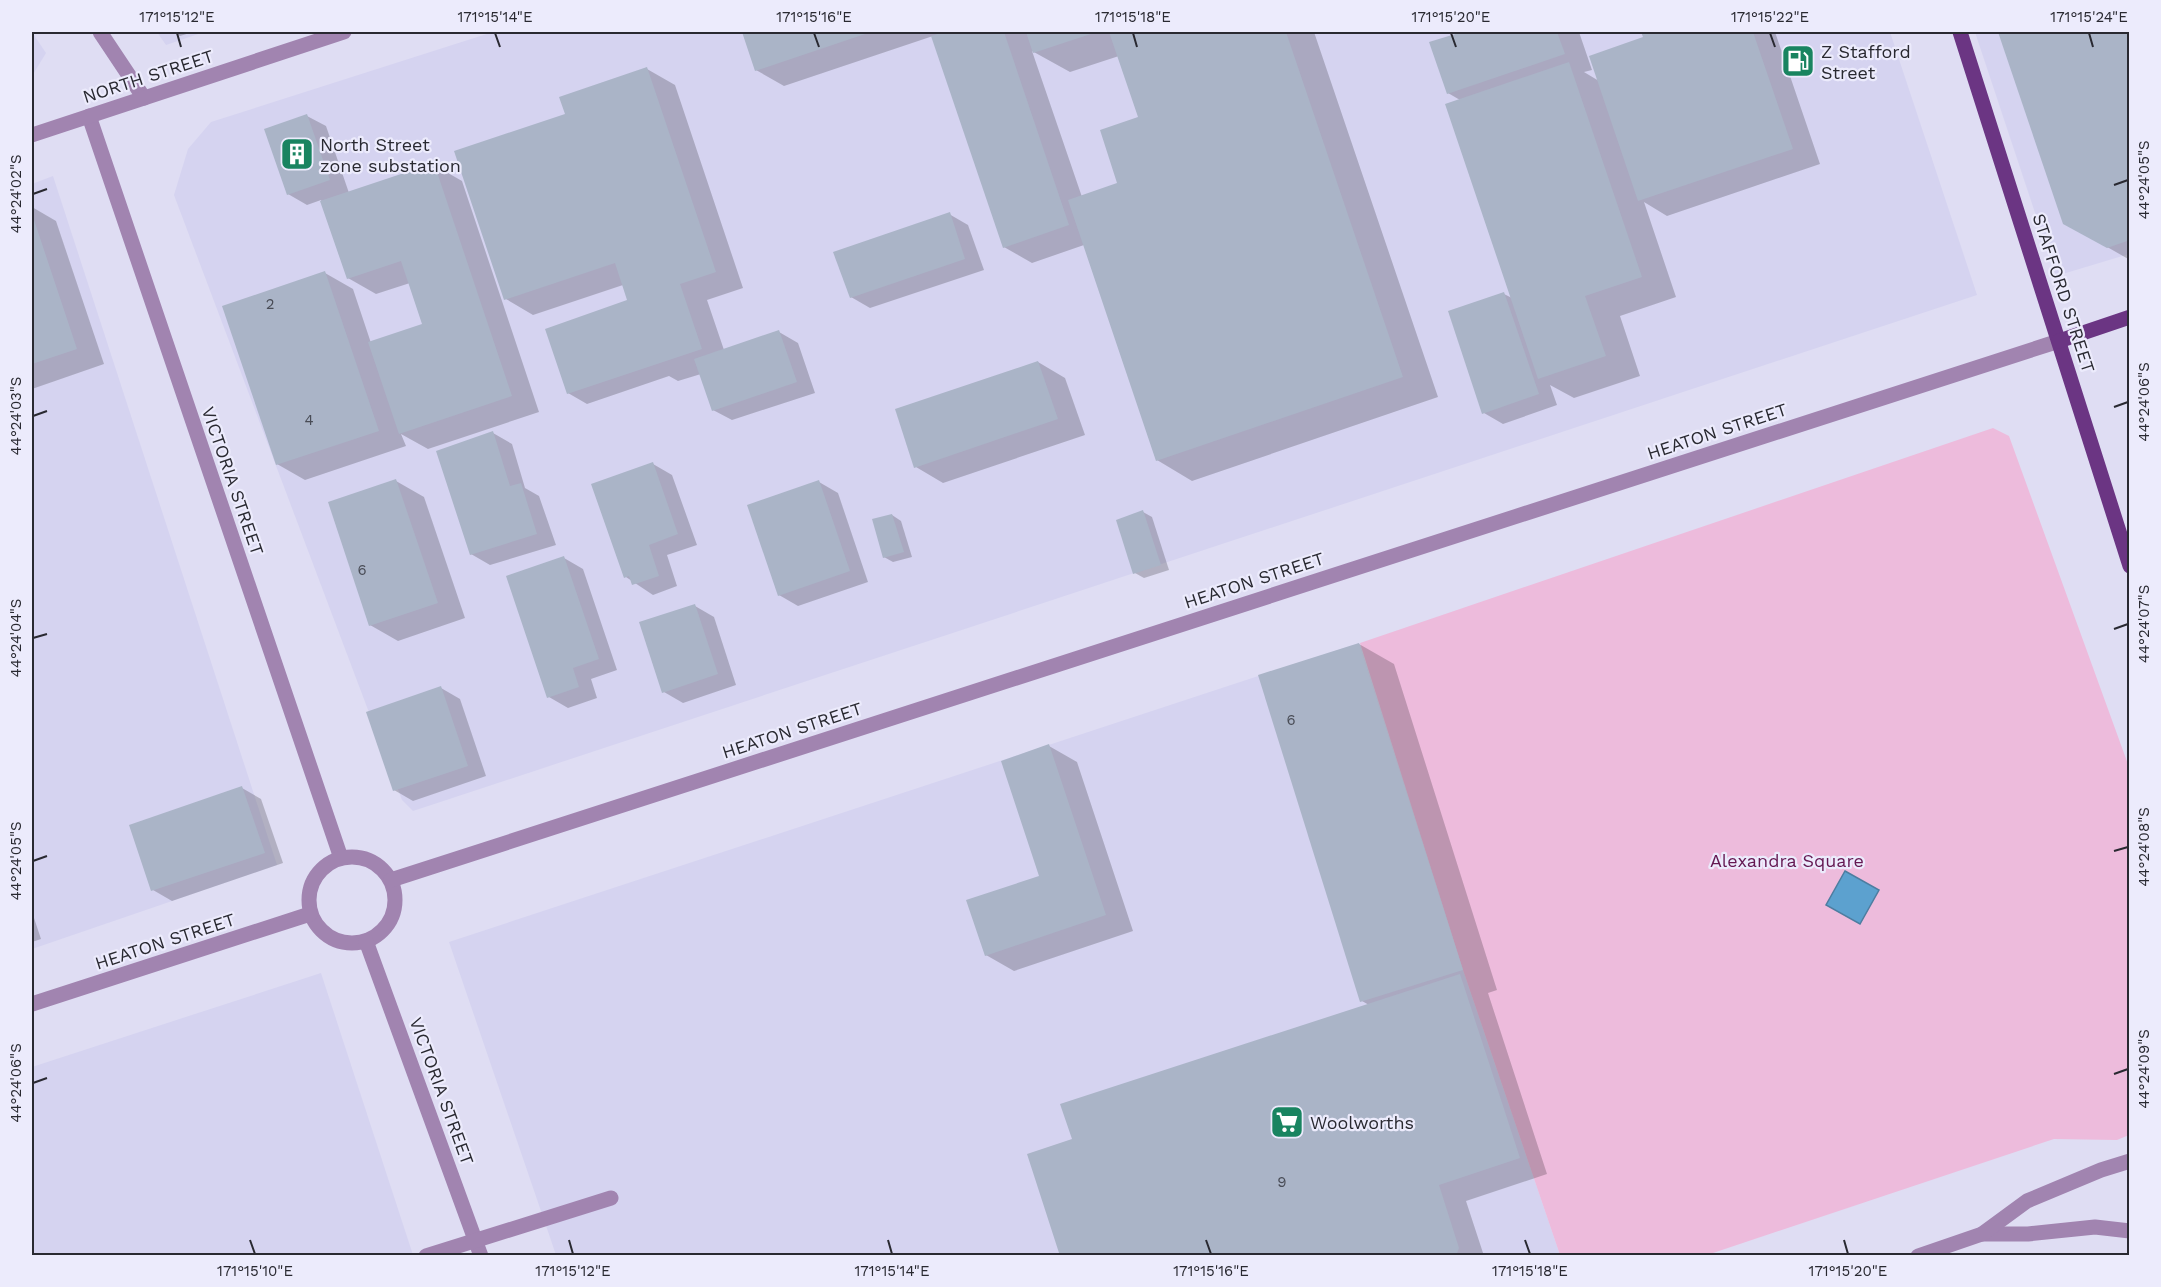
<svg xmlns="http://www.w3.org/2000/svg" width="2161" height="1287" viewBox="0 0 2161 1287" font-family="'Work Sans',sans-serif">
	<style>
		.built { fill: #d5d3f0 }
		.green { fill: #edbbdc }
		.water { fill: #5ca1cf; stroke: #4d7da0; stroke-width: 1.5 }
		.shadow { fill: #0003; fill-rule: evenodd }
		.building { fill: #aab4c7 }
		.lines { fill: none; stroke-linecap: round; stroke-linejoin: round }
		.minor { stroke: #a184b0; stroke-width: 15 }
		.major { stroke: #6b3583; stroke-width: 15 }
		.ticks { fill: none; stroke: #292931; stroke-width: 2 }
		.labels { text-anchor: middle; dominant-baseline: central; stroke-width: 4.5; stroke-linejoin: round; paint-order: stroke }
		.number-label { font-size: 15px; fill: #494c56 }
		.poi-label { font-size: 18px; fill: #292931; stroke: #ecebfc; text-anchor: start }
		.street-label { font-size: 18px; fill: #292931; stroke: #ecebfc }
		.park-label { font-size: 18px; fill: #641852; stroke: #ecebfc }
		.neatline { fill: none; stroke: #292931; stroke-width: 2 }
		.ticks-label { font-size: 15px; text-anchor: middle; fill: #292931 }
	</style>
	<rect width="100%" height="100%" fill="#dfddf3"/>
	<g class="built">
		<path d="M32,32L46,53L32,76Z"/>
		<path d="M157,32H204L166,45Z"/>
		<path d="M493,32H1890L1977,295L413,811L402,800L174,195L188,149L211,122Z"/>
		<path d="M1975,32H2129V254L2056,276Z"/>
		<path d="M53,176L277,865L32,949V184Z"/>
		<path d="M1359,643L1463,970L1560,1255H556L449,942Z"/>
		<path d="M321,973L413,1255H32V1067Z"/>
	</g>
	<path class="green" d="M1993,428L2009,436L2129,767V1135L2117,1140L2054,1139L1707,1255H1560L1463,970L1360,643Z"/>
	<path class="water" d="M1845,871L1879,890L1860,924L1826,905Z"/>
	<g class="shadow">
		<path d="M173,32H193L180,36Z"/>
		<path d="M743,32H1314L1438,397L1192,481L1157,460L1084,245L1032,263L1004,247L933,36L784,86L756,70ZM1032,51L1070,72L1119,56L1140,118L1119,184L1082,197Z"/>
		<path d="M1467,32H1579L1592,70L1584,72L1599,81L1647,38L1643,32H1775L1820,164L1667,216L1644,202L1676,297L1620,316L1640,376L1574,398L1550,385L1557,405L1503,424L1484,413L1504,294L1512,298L1460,100L1448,93L1431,43Z"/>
		<path d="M2000,32H2130V260L2065,223Z"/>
		<path d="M647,69L675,85L743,288L707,300L724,350L779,332L798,343L815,393L732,420L713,410L701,374L678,381L669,376L587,404L568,393L629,301L623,285L533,315L506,299L567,115Z"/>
		<path d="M307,116L326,126L349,193L434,165L462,181L539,412L428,449L401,434L406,446L305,480L277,464L325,273L353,289L371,343L424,325L410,283L376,294L348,278L321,200L307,205L288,194Z"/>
		<path d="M32,207L56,221L104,364L32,389Z"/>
		<path d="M949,214L968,225L984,270L870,308L851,297Z"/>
		<path d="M1038,362L1065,378L1085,435L943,483L916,467Z"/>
		<path d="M493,433L512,444L525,488L539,496L556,545L490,565L471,554Z"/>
		<path d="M653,464L672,475L697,545L667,555L677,586L653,595L626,577Z"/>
		<path d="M396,481L424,497L465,618L398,641L370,625Z"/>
		<path d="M819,482L838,493L868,582L798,606L779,595Z"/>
		<path d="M1143,512L1152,517L1169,570L1144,578L1135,573Z"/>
		<path d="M892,515L901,521L912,557L893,562L884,557Z"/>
		<path d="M564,558L583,569L617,670L591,679L597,698L568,708L549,697Z"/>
		<path d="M695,606L714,617L736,685L683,703L664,692Z"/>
		<path d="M1359,644L1394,664L1497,990L1488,993L1547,1174L1466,1201L1484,1256H1061L1074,1140L1369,1005L1362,1001Z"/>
		<path d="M441,688L460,699L486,776L413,801L394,790Z"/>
		<path d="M1049,746L1077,762L1133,931L1014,971L986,955L1041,876Z"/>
		<path d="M242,788L261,799L283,863L172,901L153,890Z"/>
		<path d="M32,912L41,939L32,942Z"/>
	</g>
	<g class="building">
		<path d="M742,32H871L755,71Z"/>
		<path d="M944,32H1004L1069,225L1003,248L931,36Z"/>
		<path d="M1026,32H1097L1033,53Z"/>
		<path d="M1109,32H1286L1403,377L1156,461L1068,200L1117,183L1100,130L1138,117Z"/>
		<path d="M1462,32H1557L1565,54L1447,94L1429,42Z"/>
		<path d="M1641,32H1753L1793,149L1638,201L1589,56L1643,37Z"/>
		<path d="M1998,32H2130V240L2107,248L2063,224Z"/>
		<path d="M1569,62L1642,277L1585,296L1606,356L1538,379L1445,104Z"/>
		<path d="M647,67L716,272L680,284L702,349L567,394L545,329L627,300L615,263L504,300L454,151L565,114L559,97Z"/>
		<path d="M307,114L330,180L287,195L264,129Z"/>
		<path d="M434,163L512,396L399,434L368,342L422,324L401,261L347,279L320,201Z"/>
		<path d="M950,212L965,259L850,298L833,252Z"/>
		<path d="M32,214L77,349L32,364Z"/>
		<path d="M325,271L379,431L276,465L222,306Z"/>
		<path d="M1504,292L1539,394L1482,414L1448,311Z"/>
		<path d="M779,330L797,382L712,411L694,359Z"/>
		<path d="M1038,361L1058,419L914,468L895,409Z"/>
		<path d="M493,431L510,486L521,483L537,534L470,555L436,451Z"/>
		<path d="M653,462L678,534L649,545L659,576L632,585L629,576L624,578L591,484Z"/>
		<path d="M396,479L438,603L369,626L328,502Z"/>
		<path d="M819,480L850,571L778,596L747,505Z"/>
		<path d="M1143,510L1161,565L1133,574L1116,520Z"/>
		<path d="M892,514L904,552L883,558L872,519Z"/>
		<path d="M564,556L599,659L573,668L579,687L547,698L506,576Z"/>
		<path d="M695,604L718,674L662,693L639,622Z"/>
		<path d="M1359,643L1463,970L1360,1002L1258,675Z"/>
		<path d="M441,686L468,766L393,791L366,712Z"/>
		<path d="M1049,744L1106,915L985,956L966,900L1039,876L1001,761Z"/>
		<path d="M242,786L265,853L151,891L129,825Z"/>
		<path d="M1460,974L1520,1158L1439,1185L1459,1248L1456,1256H1060L1027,1154L1072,1139L1060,1104Z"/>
	</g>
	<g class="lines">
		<g class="minor">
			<path d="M100,32L144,98"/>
			<path d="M89,116L341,858"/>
			<path d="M32,135L344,32"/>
			<circle cx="352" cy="900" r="43"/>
			<path d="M391,880L2059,341"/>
			<path d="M366,941L481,1256"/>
			<path d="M32,1004L310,914"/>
			<path d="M1982,1234H2028L2095,1227L2130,1231"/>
			<path d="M426,1256L611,1198"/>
			<path d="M1918,1256L1982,1234L2027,1201L2101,1170L2130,1161"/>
		</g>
		<g class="major">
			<path d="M1960,32L2130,566"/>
			<path d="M2059,341L2130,317"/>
		</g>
	</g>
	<path class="ticks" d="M177,33L181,47M495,33L500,47M814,33L819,47M1133,33L1137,47M1451,33L1456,47M1770,33L1775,47M2089,33L2093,47M2114,185L2128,180M33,194L47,189M2114,407L2128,402M33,416L47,411M2114,629L2128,624M33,638L47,634M2114,851L2128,847M33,861L47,856M2114,1074L2128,1069M33,1083L47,1078M250,1240L255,1254M569,1240L573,1254M888,1240L892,1254M1206,1240L1211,1254M1525,1240L1530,1254M1844,1240L1848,1254"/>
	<defs>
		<symbol id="fuel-square" viewBox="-11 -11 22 22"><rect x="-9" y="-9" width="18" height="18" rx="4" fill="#198460" stroke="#ecebfc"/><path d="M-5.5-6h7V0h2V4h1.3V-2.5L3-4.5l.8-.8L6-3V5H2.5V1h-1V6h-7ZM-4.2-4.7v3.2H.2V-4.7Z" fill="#fff"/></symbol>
		<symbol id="building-square" viewBox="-11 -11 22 22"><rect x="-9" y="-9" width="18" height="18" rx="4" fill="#198460" stroke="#ecebfc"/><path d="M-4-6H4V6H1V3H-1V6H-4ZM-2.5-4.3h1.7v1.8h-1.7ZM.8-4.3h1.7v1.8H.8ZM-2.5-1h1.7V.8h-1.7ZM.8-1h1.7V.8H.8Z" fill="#fff"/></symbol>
		<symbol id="supermarket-square" viewBox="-11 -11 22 22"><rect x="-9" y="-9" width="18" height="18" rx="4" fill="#198460" stroke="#ecebfc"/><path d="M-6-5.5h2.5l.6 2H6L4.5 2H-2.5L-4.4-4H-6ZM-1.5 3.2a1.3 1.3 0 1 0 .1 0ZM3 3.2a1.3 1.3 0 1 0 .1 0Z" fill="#fff"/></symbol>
	</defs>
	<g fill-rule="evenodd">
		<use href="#fuel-square" x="1779" y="42" width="38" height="38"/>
		<use href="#building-square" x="278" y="135" width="38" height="38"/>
		<use href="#supermarket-square" x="1268" y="1103" width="38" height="38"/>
	</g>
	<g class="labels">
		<g class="number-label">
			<text x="270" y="304">2</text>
			<text x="309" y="420">4</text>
			<text x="362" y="570">6</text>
			<text x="1291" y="720">6</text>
			<text x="1282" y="1182">9</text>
		</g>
		<g class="poi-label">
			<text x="1821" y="51">Z Stafford<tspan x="1821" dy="21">Street</tspan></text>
			<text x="320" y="144">North Street<tspan x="320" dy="21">zone substation</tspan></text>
			<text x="1310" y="1122">Woolworths</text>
		</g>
		<g class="street-label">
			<text transform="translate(148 76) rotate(-18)">NORTH STREET</text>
			<text transform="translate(2064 293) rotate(72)">STAFFORD STREET</text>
			<text transform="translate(1717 431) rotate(-18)">HEATON STREET</text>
			<text transform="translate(233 481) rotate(71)">VICTORIA STREET</text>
			<text transform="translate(1254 580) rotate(-18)">HEATON STREET</text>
			<text transform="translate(792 730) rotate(-18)">HEATON STREET</text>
			<text transform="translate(165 941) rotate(-18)">HEATON STREET</text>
			<text transform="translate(442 1091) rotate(70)">VICTORIA STREET</text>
		</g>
		<g class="park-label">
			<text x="1787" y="860">Alexandra Square</text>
		</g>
	</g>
	<rect width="2161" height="1287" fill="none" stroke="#ecebfc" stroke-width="66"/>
	<rect x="33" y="33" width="2095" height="1221" class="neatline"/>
	<g class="ticks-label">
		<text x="177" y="22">171°15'12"E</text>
		<text x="495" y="22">171°15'14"E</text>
		<text x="814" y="22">171°15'16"E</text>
		<text x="1133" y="22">171°15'18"E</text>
		<text x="1451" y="22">171°15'20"E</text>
		<text x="1770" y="22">171°15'22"E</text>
		<text x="2089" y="22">171°15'24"E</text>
		<text transform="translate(2144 180) rotate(-90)" y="5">44°24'05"S</text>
		<text transform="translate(16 194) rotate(-90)" y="5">44°24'02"S</text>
		<text transform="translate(2144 402) rotate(-90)" y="5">44°24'06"S</text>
		<text transform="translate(16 416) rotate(-90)" y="5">44°24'03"S</text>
		<text transform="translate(2144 624) rotate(-90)" y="5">44°24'07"S</text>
		<text transform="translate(16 638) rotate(-90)" y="5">44°24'04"S</text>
		<text transform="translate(2144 847) rotate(-90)" y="5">44°24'08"S</text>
		<text transform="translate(16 861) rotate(-90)" y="5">44°24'05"S</text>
		<text transform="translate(2144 1069) rotate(-90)" y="5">44°24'09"S</text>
		<text transform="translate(16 1083) rotate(-90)" y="5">44°24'06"S</text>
		<text x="255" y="1276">171°15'10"E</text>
		<text x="573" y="1276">171°15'12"E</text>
		<text x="892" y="1276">171°15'14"E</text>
		<text x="1211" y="1276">171°15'16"E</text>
		<text x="1530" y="1276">171°15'18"E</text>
		<text x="1848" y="1276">171°15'20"E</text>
	</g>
</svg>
